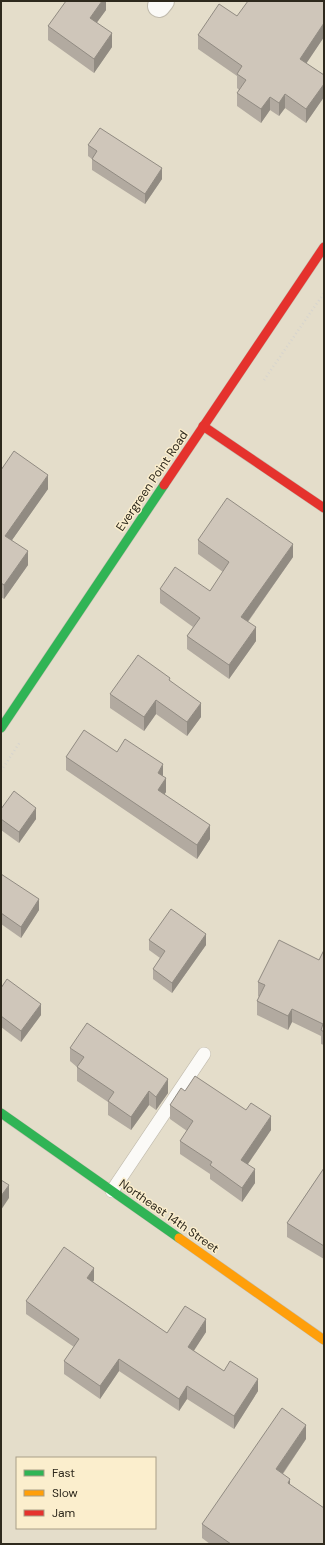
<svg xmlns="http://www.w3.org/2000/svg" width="325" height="1545" viewBox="0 0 325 1545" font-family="'DM Sans',sans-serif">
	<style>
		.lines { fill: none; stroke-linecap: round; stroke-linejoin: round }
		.lane-casing { stroke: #c2bcae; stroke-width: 14 }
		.street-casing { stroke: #c2bcae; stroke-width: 24 }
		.fast-casing { stroke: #c2bcae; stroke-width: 10 }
		.slow-casing { stroke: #c2bcae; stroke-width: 10 }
		.jam-casing { stroke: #c2bcae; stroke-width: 10 }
		.path { stroke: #d6d4ce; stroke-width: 2.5; stroke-dasharray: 1 3; stroke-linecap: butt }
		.lane { stroke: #fbfaf7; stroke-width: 13 }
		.street { stroke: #fbfaf7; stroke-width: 22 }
		.fast { stroke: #30b455; stroke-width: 9 }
		.slow { stroke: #ff9f0a; stroke-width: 9 }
		.jam { stroke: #e5322d; stroke-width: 9 }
		.wall { fill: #b2aaa0 }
		.shaded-wall { fill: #918b82 }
		.building { fill: #cfc6ba; stroke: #918b82 }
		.labels { text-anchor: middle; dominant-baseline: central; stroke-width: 3; stroke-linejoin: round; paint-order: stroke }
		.street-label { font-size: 12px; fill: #2e291d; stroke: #fbeecd }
	</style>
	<rect width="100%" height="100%" fill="#e4ddca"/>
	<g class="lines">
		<defs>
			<path id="lane" d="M112,1191L204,1054"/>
			<path id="street" d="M159,6L163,1"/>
			<g id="fast">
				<path d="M1,728L164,485"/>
				<path d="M1,1113L179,1238"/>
			</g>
			<path id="slow" d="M179,1238L324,1340"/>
			<g id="jam">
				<path d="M203,426L324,508"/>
				<path d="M164,485L324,247"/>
			</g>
		</defs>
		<use href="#lane" class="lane-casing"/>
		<use href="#street" class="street-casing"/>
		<use href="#fast" class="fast-casing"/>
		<use href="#slow" class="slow-casing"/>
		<use href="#jam" class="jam-casing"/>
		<g class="path">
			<path d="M264,380L324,293"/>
			<path d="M1,771L20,742"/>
		</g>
		<use href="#lane" class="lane"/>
		<use href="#street" class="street"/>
		<use href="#fast" class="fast"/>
		<use href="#slow" class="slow"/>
		<use href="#jam" class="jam"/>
	</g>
	<g class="wall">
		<path d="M106,1V10L97,22L112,47L94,73L48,40V26Z"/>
		<path d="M324,1V37L306,63L324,75V97L306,123L285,108L279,116L270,110L261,123L237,106V93L239,90L237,88V76L198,49V35L237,16Z"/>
		<path d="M88,145L162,179L145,204L92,170V159L88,156Z"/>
		<path d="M1,470L48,489L12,540L28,565L4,599L1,597Z"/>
		<path d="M198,540L293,557L248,622L256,641L229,679L187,649V636L193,627L160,603V589L210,591L223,572L198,554Z"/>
		<path d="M170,681L201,717L187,736L156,714L144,731L110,708V694Z"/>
		<path d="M117,752L163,777L166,792L164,794L210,839L197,859L66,770V757Z"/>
		<path d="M1,809L36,819L19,843L1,830Z"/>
		<path d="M1,874L39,910L21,938L1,924Z"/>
		<path d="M149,940L206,945L172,993L153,979V969L160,958L149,950Z"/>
		<path d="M324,950V1045L321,1044V1036L292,1022L288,1030L257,1015V1001L259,997L258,996V982L319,960Z"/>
		<path d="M1,988L41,1015L21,1042L1,1027Z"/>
		<path d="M70,1048L168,1093L156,1110L149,1105L131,1130L108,1115V1102L77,1081V1067L70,1061Z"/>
		<path d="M185,1091L271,1130L248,1164L255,1183L242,1202L210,1179V1174L180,1154V1141L187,1131L170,1119V1105Z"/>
		<path d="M324,1168V1259L287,1237V1223Z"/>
		<path d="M94,1280L93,1282L167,1333L206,1332L193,1351L224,1371L258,1391L234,1429L187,1399L179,1411L119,1371L100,1399L64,1374V1361L74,1347L26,1314V1301Z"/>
		<path d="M306,1439L283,1474L290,1485L324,1508V1544H210L202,1538V1524Z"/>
	</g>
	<g class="shaded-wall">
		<path d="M102,1H106V10L90,32V18Z"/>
		<path d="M324,23V37L300,73V59Z"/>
		<path d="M112,33V47L94,73V59Z"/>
		<path d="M324,84V97L306,123V109Z"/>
		<path d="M285,94V108L279,116V103Z"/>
		<path d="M270,97V110L261,123V109Z"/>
		<path d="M162,168V179L145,204V194Z"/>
		<path d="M48,475V489L5,550V536Z"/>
		<path d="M293,544V557L241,631V617Z"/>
		<path d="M28,551V565L4,599V585Z"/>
		<path d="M256,627V641L229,679V665Z"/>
		<path d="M156,700V714L144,731V717Z"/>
		<path d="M201,703V717L187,736V722Z"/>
		<path d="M163,764V778L158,773Z"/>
		<path d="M166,778V792L158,804V790Z"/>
		<path d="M36,808V819L19,843V832Z"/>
		<path d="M210,825V839L197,859V845Z"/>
		<path d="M39,899V910L21,938V927Z"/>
		<path d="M206,934V945L172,993V983Z"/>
		<path d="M41,1004V1015L21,1042V1031Z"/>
		<path d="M292,1009V1022L288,1030V1016Z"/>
		<path d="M168,1079V1093L156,1110V1097Z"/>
		<path d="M149,1091V1105L131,1130V1117Z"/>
		<path d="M271,1116V1130L241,1174V1160Z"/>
		<path d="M255,1169V1183L242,1202V1188Z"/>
		<path d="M9,1185V1198L1,1210V1196Z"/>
		<path d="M94,1268V1280L87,1291V1278Z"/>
		<path d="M206,1319V1332L188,1360V1347Z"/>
		<path d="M119,1359V1371L100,1399V1386Z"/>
		<path d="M258,1379V1391L234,1429V1416Z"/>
		<path d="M187,1386V1399L179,1411V1399Z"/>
		<path d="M306,1425V1439L276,1483V1469Z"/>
		<path d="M290,1479V1493L288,1483Z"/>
	</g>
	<g class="building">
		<path d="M66,1H102L90,18L112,33L94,59L48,26Z"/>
		<path d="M248,1H324V23L300,59L324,75V84L306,109L285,94L279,103L270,97L261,109L237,93L246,80L237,74L242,66L198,35L219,4L237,16Z"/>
		<path d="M100,128L162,168L145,194L92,159L97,151L88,145Z"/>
		<path d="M14,451L48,475L5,536L28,551L4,585L1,583V470Z"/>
		<path d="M227,498L293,544L241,617L256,627L229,665L187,636L200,618L160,589L175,567L210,591L229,562L198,540Z"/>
		<path d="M138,655L170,678L169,680L201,703L187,722L156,700L144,717L110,694Z"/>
		<path d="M84,730L117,752L125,739L163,764L158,773L166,778L158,790L210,825L197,845L66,757Z"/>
		<path d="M14,791L36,808L19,832L1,819V809Z"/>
		<path d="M1,874L39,899L21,927L1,913Z"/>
		<path d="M171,909L206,934L172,983L153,969L165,951L149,940Z"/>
		<path d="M279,940L319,960L324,950V1032L321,1030L323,1024L292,1009L288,1016L257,1001L265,985L258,982Z"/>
		<path d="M7,979L41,1004L21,1031L1,1016V1007H2L1,1006V988Z"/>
		<path d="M87,1023L168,1079L156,1097L149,1091L131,1117L108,1101L114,1092L77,1067L84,1057L70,1048Z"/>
		<path d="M195,1076L246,1110L251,1103L271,1116L241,1160L255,1169L242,1188L210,1165L212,1162L180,1141L193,1121L170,1105L181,1088L185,1091Z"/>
		<path d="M324,1168V1246L287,1223Z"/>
		<path d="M1,1180L9,1185L1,1196Z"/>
		<path d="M64,1247L94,1268L87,1278L167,1333L185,1306L206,1319L188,1347L224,1371L230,1361L258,1379L234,1416L187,1386L179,1399L119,1359L100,1386L64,1361L79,1339L26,1301Z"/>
		<path d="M282,1408L306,1425L276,1469L290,1479L288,1483L324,1508V1544H231L202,1524Z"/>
	</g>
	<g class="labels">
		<g class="street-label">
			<text transform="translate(152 481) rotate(-56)">Evergreen Point Road</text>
			<text transform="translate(169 1216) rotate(35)">Northeast 14th Street</text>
		</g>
	</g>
	<rect width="325" height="1545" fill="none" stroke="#2e291d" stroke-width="4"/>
	<rect x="16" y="1457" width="140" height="72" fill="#fbeecd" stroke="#a99f87"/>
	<rect x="24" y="1470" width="20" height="6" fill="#30b455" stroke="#a99f87"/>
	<text x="52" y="1477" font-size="12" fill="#2e291d">Fast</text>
	<rect x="24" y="1490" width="20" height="6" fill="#ff9f0a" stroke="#a99f87"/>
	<text x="52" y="1497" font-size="12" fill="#2e291d">Slow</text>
	<rect x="24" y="1510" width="20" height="6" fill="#e5322d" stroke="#a99f87"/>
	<text x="52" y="1517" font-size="12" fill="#2e291d">Jam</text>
</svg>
